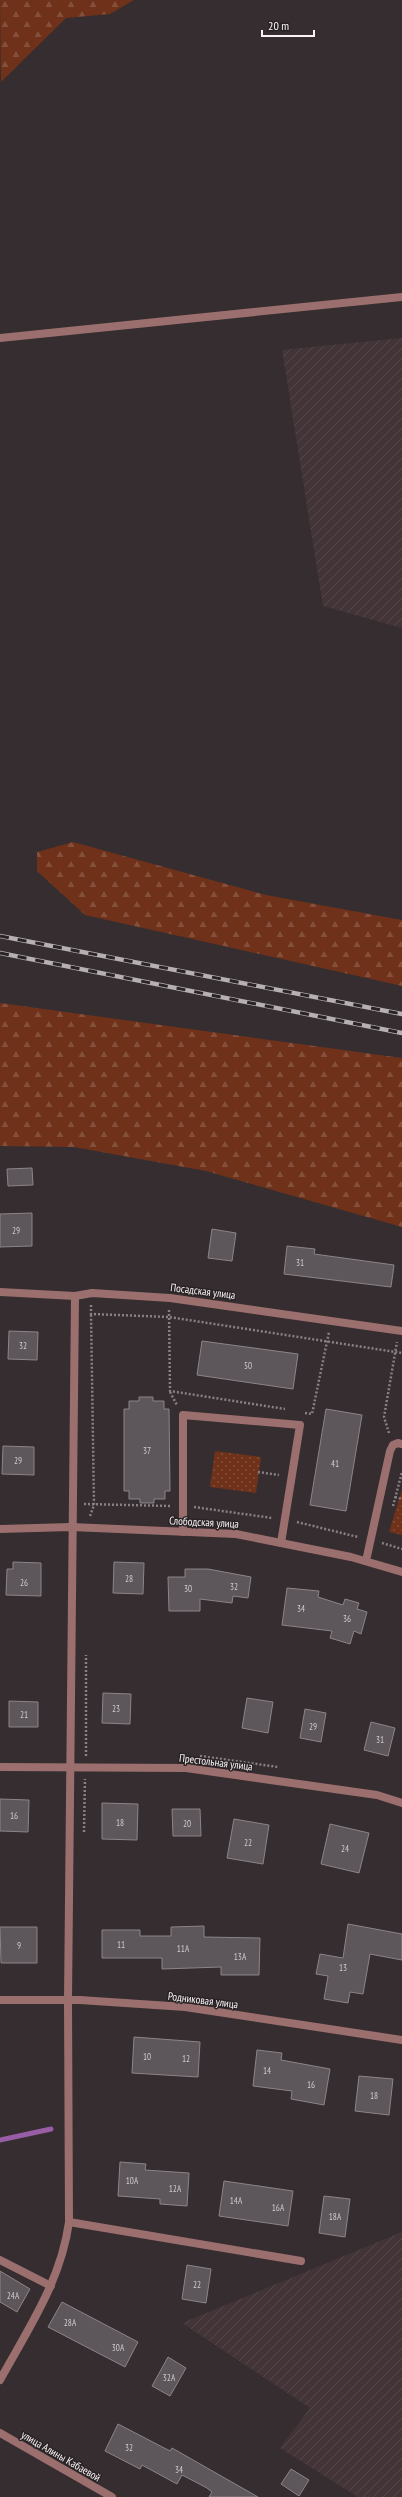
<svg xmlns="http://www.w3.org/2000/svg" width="402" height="2497" viewBox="0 0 402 2497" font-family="'PT Sans Narrow',sans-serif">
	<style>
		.industrial { fill: url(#industrial-furrows) }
		.green { fill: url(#green-dots) }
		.forest { fill: url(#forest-firs) }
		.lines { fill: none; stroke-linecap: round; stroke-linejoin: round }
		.stream { stroke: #985da5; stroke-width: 5 }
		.building { fill: #5d565a; stroke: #8c8489 }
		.path { stroke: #888284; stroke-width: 2.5; stroke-dasharray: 2 2; stroke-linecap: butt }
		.lane { stroke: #9b6f6e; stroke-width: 8 }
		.street { stroke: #9b6f6e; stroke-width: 8 }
		.rail-casing { stroke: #b6b0b2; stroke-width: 4.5 }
		.rail { stroke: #2a2325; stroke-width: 3; stroke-dasharray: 9; stroke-linecap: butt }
		.labels { text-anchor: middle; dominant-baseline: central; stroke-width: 3; stroke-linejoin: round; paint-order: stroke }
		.number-label { font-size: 9px; fill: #d1ccce }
		.street-label { font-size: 11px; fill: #f8f3f5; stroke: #2a2325 }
	</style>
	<defs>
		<pattern id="industrial-furrows" width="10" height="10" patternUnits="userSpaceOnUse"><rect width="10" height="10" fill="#433438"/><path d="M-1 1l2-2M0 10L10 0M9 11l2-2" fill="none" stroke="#56484c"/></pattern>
		<pattern id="green-dots" width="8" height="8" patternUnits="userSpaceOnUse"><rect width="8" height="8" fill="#6f3119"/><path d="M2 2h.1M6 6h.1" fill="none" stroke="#844f3b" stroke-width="1.8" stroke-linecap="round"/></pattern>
		<pattern id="forest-firs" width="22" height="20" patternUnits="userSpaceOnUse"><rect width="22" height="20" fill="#6f3119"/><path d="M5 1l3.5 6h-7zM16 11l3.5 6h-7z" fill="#844f3b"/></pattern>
	</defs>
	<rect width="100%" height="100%" fill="#352d2f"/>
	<g class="industrial">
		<path d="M402,338V628L323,606L282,350Z"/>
		<path d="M402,2232V2497H358L280,2448L310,2408L182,2323Z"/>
	</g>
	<g class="green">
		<path d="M215,1451L261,1457L256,1493L210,1487Z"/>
		<path d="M402,1490V1535L389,1532Z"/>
	</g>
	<g class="forest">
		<path d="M0,0H134L110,14L66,18L1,82Z"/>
		<path d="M73,842L266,895L402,920V986L85,915L37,871V852Z"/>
		<path d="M0,1003L402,1058V1227L206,1171L74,1147L0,1146Z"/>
	</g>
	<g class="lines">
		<path class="stream" d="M0,2140L51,2129"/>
	</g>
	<g class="building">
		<path d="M32,1168L33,1185L8,1186L7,1169Z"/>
		<path d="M32,1213V1246L0,1247V1214Z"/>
		<path d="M212,1229L236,1233L232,1261L208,1258Z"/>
		<path d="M287,1246L315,1249L314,1254L394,1265L391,1287L284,1274Z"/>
		<path d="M9,1331L38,1332L37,1360L8,1359Z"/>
		<path d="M202,1341L298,1354L293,1389L197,1375Z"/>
		<path d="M139,1397H153V1401H164V1409H169L170,1491H165V1499H154V1503H140V1499H129V1491H124V1409H129V1401H139Z"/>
		<path d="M326,1409L362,1415L346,1511L310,1505Z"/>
		<path d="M3,1446L34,1447V1475L2,1474Z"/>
		<path d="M13,1562L41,1563V1596L6,1595L7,1569H13Z"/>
		<path d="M114,1562L144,1563L143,1594L113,1593Z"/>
		<path d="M185,1569H208L251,1577L248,1598L233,1596L232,1603L200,1599V1611H169L168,1577H185Z"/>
		<path d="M287,1588L319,1591L318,1597L343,1605L345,1599L359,1603L357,1609L367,1612L361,1634L354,1631L350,1644L330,1638L332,1631L282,1625Z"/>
		<path d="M103,1693L131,1694L130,1724L102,1723Z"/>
		<path d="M247,1698L273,1702L268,1733L242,1728Z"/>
		<path d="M9,1701L38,1702V1727H9Z"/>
		<path d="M305,1709L326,1713L321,1742L300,1738Z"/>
		<path d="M371,1722L395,1728L388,1756L364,1750Z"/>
		<path d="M0,1799L29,1800L28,1832L0,1831Z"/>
		<path d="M102,1803L138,1804L137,1840L102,1839Z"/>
		<path d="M172,1809H200L201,1836H173Z"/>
		<path d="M234,1819L269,1825L263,1864L227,1858Z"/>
		<path d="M330,1824L369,1833L359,1873L321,1864Z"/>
		<path d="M348,1924L402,1934V1960L370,1954L363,1994L350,1992L348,2003L324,1999L328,1976L316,1974L320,1954L343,1958Z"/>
		<path d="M204,1926V1937L260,1938L259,1975H221V1967L162,1969V1958H102V1930H140V1936H171V1927Z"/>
		<path d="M0,1927H37V1963H1Z"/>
		<path d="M134,2037L200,2042L198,2077L132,2073Z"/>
		<path d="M257,2050L282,2053L281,2060L330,2069L324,2105L291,2099L292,2091L253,2086Z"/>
		<path d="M359,2076L393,2079L389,2115L355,2111Z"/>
		<path d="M120,2162L146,2164L145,2170L189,2173L187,2206L160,2204V2199L118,2196Z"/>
		<path d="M224,2181L293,2191L288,2226L219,2216Z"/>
		<path d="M324,2196L350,2199L345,2237L319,2233Z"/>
		<path d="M187,2265L211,2269L206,2303L182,2299Z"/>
		<path d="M0,2271L30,2289L17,2312L0,2302Z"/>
		<path d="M62,2302L138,2342L125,2367L48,2327Z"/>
		<path d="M168,2357L186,2368L170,2396L152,2386Z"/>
		<path d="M118,2424L170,2451L172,2448L258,2497H209L212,2492L207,2488L182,2475L177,2484L142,2465L140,2469L105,2451Z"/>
		<path d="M291,2469L309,2480L299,2496L281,2484Z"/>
	</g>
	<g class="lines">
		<g class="path">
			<path d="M91,1305V1314L169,1317L402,1353"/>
			<path d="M169,1310L170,1391L285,1409"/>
			<path d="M170,1392L177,1405"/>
			<path d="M305,1413L312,1414L329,1332"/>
			<path d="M389,1433L384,1417L397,1342"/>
			<path d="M258,1472L279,1475"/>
			<path d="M395,1497L402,1499"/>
			<path d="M84,1504L171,1506"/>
			<path d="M393,1506L402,1472"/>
			<path d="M194,1507L272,1518"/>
			<path d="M90,1516L94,1505L91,1314"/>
			<path d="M297,1522L358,1537"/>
			<path d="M382,1543L402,1549"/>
			<path d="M86,1756V1655"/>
			<path d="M200,1756L278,1767"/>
			<path d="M84,1832L85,1779"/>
		</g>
		<g class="lane">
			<path d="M0,338L402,297"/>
			<path d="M183,1532V1415L300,1425L281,1543"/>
			<path d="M366,1561L390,1451L393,1445L398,1443L402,1444"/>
			<path d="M0,2260L51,2286"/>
		</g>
		<g class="street">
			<path d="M0,1292L75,1296L92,1293L170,1298L402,1331"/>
			<path d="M0,1529L71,1527L236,1534L351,1557L402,1572"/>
			<path d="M0,1767L186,1768L377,1795L402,1803"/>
			<path d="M0,2000H80L185,2007L402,2040"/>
			<path d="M69,2222L301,2261"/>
			<path d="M0,2380C28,2329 61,2281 69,2222L68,2000L75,1296"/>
			<path d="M0,2433L112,2497"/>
		</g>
		<defs>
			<g id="rail">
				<path d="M0,936L402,1014"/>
				<path d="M0,953L402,1033"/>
			</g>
		</defs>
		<use href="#rail" class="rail-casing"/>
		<use href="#rail" class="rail"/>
	</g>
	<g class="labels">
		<g class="number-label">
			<text x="16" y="1230">29</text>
			<text x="300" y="1262">31</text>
			<text x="23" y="1345">32</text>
			<text x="248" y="1365">50</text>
			<text x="147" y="1450">37</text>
			<text x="18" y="1460">29</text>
			<text x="335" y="1463">41</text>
			<text x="129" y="1578">28</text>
			<text x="24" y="1582">26</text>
			<text x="234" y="1586">32</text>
			<text x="188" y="1588">30</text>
			<text x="301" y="1608">34</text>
			<text x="347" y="1618">36</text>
			<text x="116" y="1708">23</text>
			<text x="24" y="1714">21</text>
			<text x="313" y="1726">29</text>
			<text x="380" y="1739">31</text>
			<text x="14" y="1815">16</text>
			<text x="120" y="1822">18</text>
			<text x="187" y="1823">20</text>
			<text x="248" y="1842">22</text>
			<text x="345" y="1848">24</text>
			<text x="121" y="1944">11</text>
			<text x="19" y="1945">9</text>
			<text x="183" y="1948">11А</text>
			<text x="240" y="1956">13А</text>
			<text x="343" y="1967">13</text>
			<text x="147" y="2056">10</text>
			<text x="186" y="2058">12</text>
			<text x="267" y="2070">14</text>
			<text x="311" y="2084">16</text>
			<text x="374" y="2095">18</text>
			<text x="132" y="2180">10А</text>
			<text x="175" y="2188">12А</text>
			<text x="236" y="2200">14А</text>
			<text x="278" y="2207">16А</text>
			<text x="335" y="2216">18А</text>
			<text x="197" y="2284">22</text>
			<text x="13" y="2295">24А</text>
			<text x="70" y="2322">28А</text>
			<text x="118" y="2347">30А</text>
			<text x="169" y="2377">32А</text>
			<text x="129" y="2447">32</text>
			<text x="179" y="2469">34</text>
		</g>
		<g class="street-label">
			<text transform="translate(203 1291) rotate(7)">Посадская улица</text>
			<text transform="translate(204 1522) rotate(3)">Слободская улица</text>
			<text transform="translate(216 1762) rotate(7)">Престольная улица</text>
			<text transform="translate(203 2000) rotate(7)">Родниковая улица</text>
			<text transform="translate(61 2456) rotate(30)">улица Алины Кабаевой</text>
		</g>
	</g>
	<path d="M262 30v6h52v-6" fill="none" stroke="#f8f3f5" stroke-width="2"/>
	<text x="268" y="30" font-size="12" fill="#f8f3f5" stroke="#2a2325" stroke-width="3" paint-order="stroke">20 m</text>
</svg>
